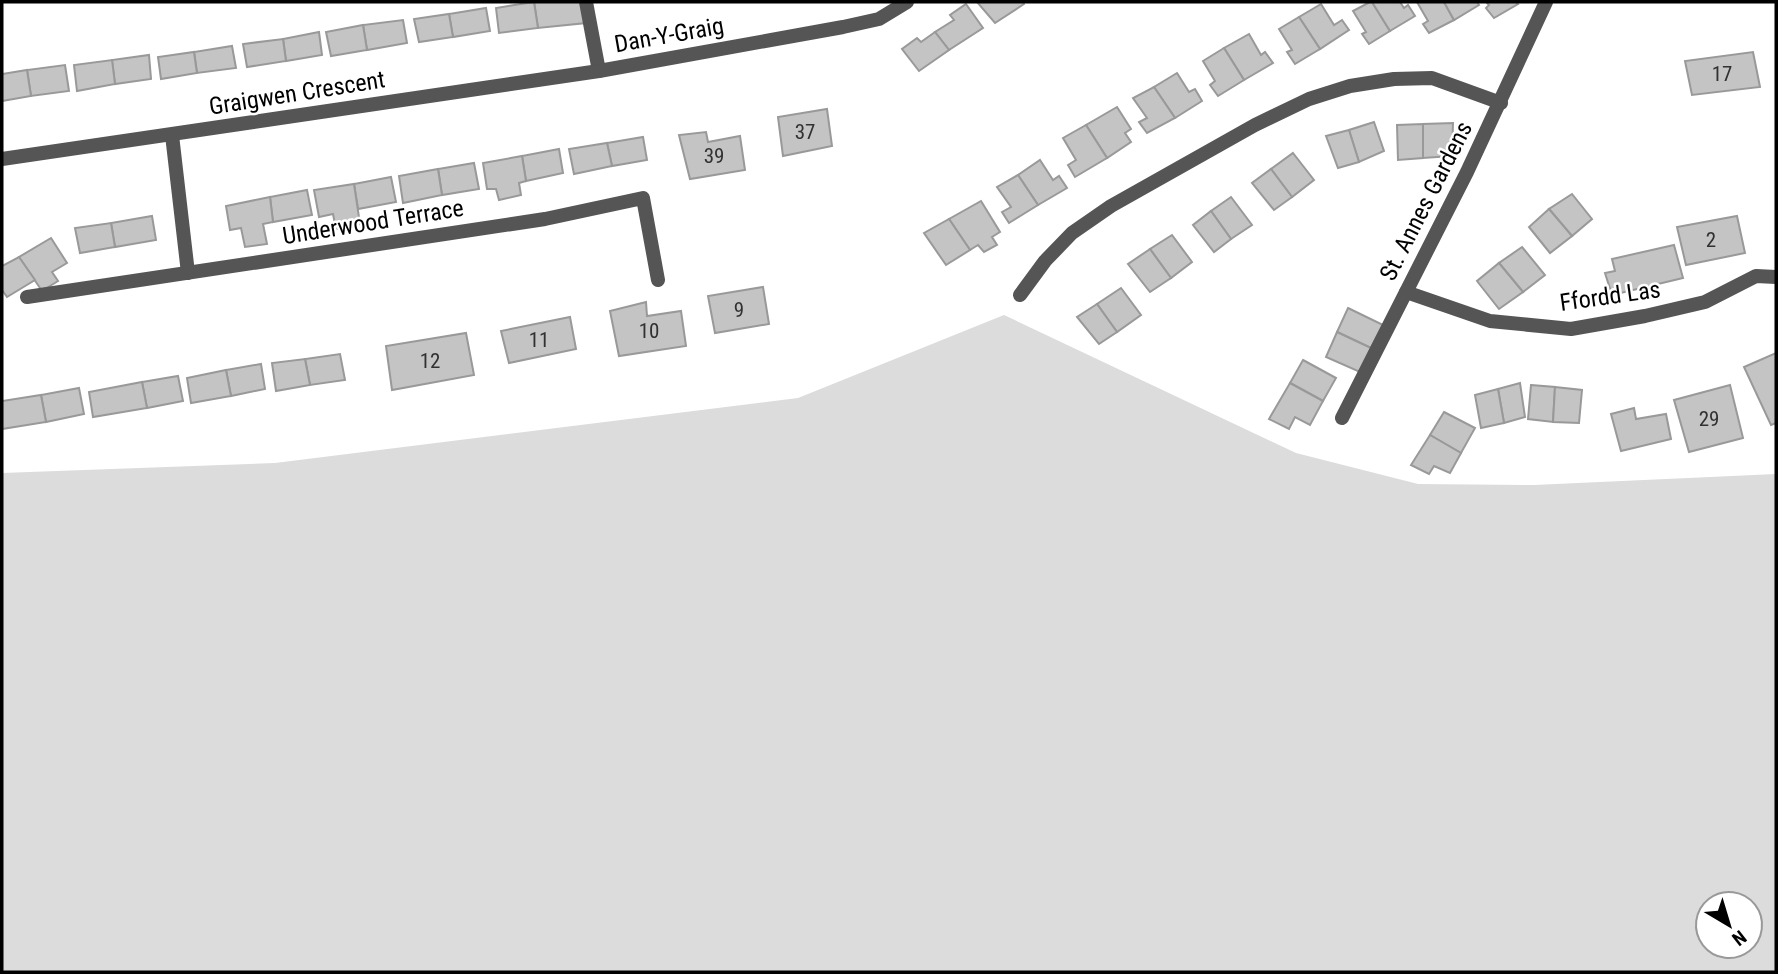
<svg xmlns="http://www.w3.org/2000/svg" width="1778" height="974" viewBox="0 0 1778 974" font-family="'Roboto Condensed',sans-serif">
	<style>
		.green { fill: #dcdcdc; fill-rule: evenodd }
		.building { fill: #c4c4c4; stroke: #999; stroke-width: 2 }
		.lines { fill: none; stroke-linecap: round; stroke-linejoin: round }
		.minor { stroke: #555; stroke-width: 14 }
		.labels { text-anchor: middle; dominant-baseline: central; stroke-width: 5; stroke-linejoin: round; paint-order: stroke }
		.number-label { font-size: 21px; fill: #313131 }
		.street-label { font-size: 24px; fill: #000; stroke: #fff }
	</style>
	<rect width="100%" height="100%" fill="#fff"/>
	<path class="green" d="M1004,315L1296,453L1418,484L1534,485L1776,474V972H2V473L275,463L798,398ZM1708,904H1750V946H1708Z"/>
	<g class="building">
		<path d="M534,2H582L586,23L538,28Z"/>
		<path d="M534,2L538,28L499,33L496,8Z"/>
		<path d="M977,2H1023L1024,4L995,23Z"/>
		<path d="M1370,2H1372L1390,31L1369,44L1362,34L1366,32L1353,11Z"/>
		<path d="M1372,2H1400L1404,8L1408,5L1415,16L1390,31Z"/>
		<path d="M1417,2H1444L1454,20L1429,33L1423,24L1428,21Z"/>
		<path d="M1444,2H1477L1479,5L1454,20Z"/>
		<path d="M1486,2H1516L1518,4L1494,18L1486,8L1489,5Z"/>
		<path d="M966,4L983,28L949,50L935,32L954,20L950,15Z"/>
		<path d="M1321,4L1334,25L1342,20L1349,30L1320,49L1299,17Z"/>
		<path d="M486,8L490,31L453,37L449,14Z"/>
		<path d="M449,14L453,37L419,42L414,19Z"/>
		<path d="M1299,17L1320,49L1295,64L1287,52L1292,50L1279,29Z"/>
		<path d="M403,20L407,43L367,50L363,25Z"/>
		<path d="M363,25L367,50L331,56L326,32Z"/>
		<path d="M319,32L322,55L286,61L283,39Z"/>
		<path d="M935,32L949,50L919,71L902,49L917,38L921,42Z"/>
		<path d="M1249,34L1261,55L1265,52L1273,63L1244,80L1224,48Z"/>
		<path d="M283,39L286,61L247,67L243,44Z"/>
		<path d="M232,46L236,68L197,73L194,52Z"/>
		<path d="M1224,48L1244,80L1218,96L1210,85L1215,81L1203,61Z"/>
		<path d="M194,52L197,73L161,79L158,57Z"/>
		<path d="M1753,52L1760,87L1692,95L1685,61Z"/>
		<path d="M149,55L151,79L115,84L112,60Z"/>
		<path d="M112,60L115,84L77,91L74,65Z"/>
		<path d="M65,65L69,91L31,96L27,70Z"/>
		<path d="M27,70L31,96L2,101V74Z"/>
		<path d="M1177,73L1189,92L1195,89L1202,101L1175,118L1154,87Z"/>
		<path d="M1154,87L1175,118L1147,133L1139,122L1147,118L1133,98Z"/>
		<path d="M1117,107L1131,129L1125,133L1131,142L1107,158L1086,125Z"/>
		<path d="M827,109L832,146L783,156L778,117Z"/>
		<path d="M1374,122L1384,151L1359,162L1349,130Z"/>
		<path d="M1453,123L1452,156L1423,158V124Z"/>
		<path d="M1423,124V158L1398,160L1397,125Z"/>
		<path d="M1086,125L1107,158L1075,177L1068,165L1076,160L1063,138Z"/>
		<path d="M1349,130L1359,162L1338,168L1326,136Z"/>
		<path d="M706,132L708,142L740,136L745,170L690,179L679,135Z"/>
		<path d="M643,137L647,160L612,166L607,143Z"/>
		<path d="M607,143L612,166L574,174L569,149Z"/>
		<path d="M559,149L563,173L526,181L522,156Z"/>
		<path d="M1293,153L1314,180L1292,197L1271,169Z"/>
		<path d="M522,156L526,181L519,183L521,195L499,200L496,189H487L483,163Z"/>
		<path d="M1040,160L1053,180L1059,176L1067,188L1038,205L1018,175Z"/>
		<path d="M474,163L479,189L442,195L438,169Z"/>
		<path d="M438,169L442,195L403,203L399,176Z"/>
		<path d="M1271,169L1292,197L1274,210L1252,183Z"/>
		<path d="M1018,175L1038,205L1009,223L1002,212L1011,207L997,187Z"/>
		<path d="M391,177L396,202L358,209L354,184Z"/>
		<path d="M354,184L360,224L336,229L333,214L319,217L314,190Z"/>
		<path d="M307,190L312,215L273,222L270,197Z"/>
		<path d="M1572,194L1592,219L1572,236L1549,209Z"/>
		<path d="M270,197L273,222L263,224L267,244L245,247L241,228L230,230L226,206Z"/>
		<path d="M1231,197L1252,225L1231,239L1211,211Z"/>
		<path d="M981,201L1000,232L992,237L997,245L984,252L978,245L970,250L949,219Z"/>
		<path d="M1549,209L1572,236L1550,253L1529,227Z"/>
		<path d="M1211,211L1231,239L1214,252L1193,225Z"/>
		<path d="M152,216L156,240L115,247L111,223Z"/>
		<path d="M1737,216L1745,253L1686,265L1677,227Z"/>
		<path d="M949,219L970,250L946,265L924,233Z"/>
		<path d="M111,223L115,247L80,253L75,228Z"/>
		<path d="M1172,235L1192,262L1171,278L1150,249Z"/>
		<path d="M51,238L67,263L52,272L58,281L42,291L19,257Z"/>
		<path d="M1674,245L1683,278L1612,295L1605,273L1615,271L1612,259Z"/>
		<path d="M1522,247L1545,275L1523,292L1499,263Z"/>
		<path d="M1150,249L1171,278L1150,292L1128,264Z"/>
		<path d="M19,257L35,280L7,297L2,290V266Z"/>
		<path d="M1499,263L1523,292L1499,309L1477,281Z"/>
		<path d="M763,287L769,324L715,333L708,296Z"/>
		<path d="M1121,288L1141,315L1117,332L1097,304Z"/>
		<path d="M646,302L647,316L681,311L686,346L619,356L610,311Z"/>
		<path d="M1097,304L1117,332L1099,344L1077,317Z"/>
		<path d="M1348,308L1383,325L1371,348L1337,332Z"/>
		<path d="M570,317L576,349L509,363L501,331Z"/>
		<path d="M1337,332L1371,348L1360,372L1326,357Z"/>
		<path d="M466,333L474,375L392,390L386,346Z"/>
		<path d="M1776,353V423L1771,425L1744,367Z"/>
		<path d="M340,354L345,380L310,385L305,359Z"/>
		<path d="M305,359L310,385L276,391L272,363Z"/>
		<path d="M1303,360L1336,378L1323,401L1290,383Z"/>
		<path d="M261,364L265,389L231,396L226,370Z"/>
		<path d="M226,370L231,396L191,403L187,378Z"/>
		<path d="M178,376L183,401L147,408L142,382Z"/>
		<path d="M142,382L147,408L93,417L89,392Z"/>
		<path d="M1290,383L1323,401L1310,425L1295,417L1289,429L1269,419Z"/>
		<path d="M1520,383L1525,417L1504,423L1498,389Z"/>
		<path d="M1531,385L1555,387L1553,422L1528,419Z"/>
		<path d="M1730,385L1743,438L1689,452L1674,400Z"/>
		<path d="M1555,387L1582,390L1579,423L1553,422Z"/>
		<path d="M79,388L84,414L46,422L41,395Z"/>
		<path d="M1498,389L1504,423L1481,428L1475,395Z"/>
		<path d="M41,395L46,422L2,429V401Z"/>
		<path d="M1634,408L1636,419L1666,414L1671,439L1621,451L1611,414Z"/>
		<path d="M1444,412L1475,428L1461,453L1430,435Z"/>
		<path d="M1430,435L1461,453L1450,473L1434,466L1429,474L1411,465Z"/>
	</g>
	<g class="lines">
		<g class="minor">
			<path d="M586,2L599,71"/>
			<path d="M172,135L188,273"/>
			<path d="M2,159L599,71L843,27L879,19L907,2"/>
			<path d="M1406,292L1490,321L1571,329L1645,316L1705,302L1756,276L1776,277"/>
			<path d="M1020,295L1045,261L1072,233L1111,206L1255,125L1309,99L1350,86L1394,79L1432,78L1501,103"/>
			<path d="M27,297L545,219L643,198L658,280"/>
			<path d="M1342,418L1467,172L1546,2"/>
		</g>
	</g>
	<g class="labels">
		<g class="number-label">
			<text x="1722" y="74">17</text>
			<text x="805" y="132">37</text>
			<text x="714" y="156">39</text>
			<text x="1711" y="240">2</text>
			<text x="739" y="310">9</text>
			<text x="649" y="331">10</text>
			<text x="539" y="340">11</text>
			<text x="430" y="361">12</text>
			<text x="1709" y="419">29</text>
		</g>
		<g class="street-label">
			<text transform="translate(669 35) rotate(-10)">Dan-Y-Graig</text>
			<text transform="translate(297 93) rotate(-9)">Graigwen Crescent</text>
			<text transform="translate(1426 201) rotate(-63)">St. Annes Gardens</text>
			<text transform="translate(373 222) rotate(-9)">Underwood Terrace</text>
			<text transform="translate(1610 296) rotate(-8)">Ffordd Las</text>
		</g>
	</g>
	<rect width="1778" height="974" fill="none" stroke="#000000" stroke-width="7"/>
	<g transform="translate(1729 925) rotate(142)"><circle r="33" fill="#ffffff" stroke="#999999" stroke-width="2"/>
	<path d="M0-5L12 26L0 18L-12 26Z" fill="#000000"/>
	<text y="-10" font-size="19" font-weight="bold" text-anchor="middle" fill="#000000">N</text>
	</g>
</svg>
